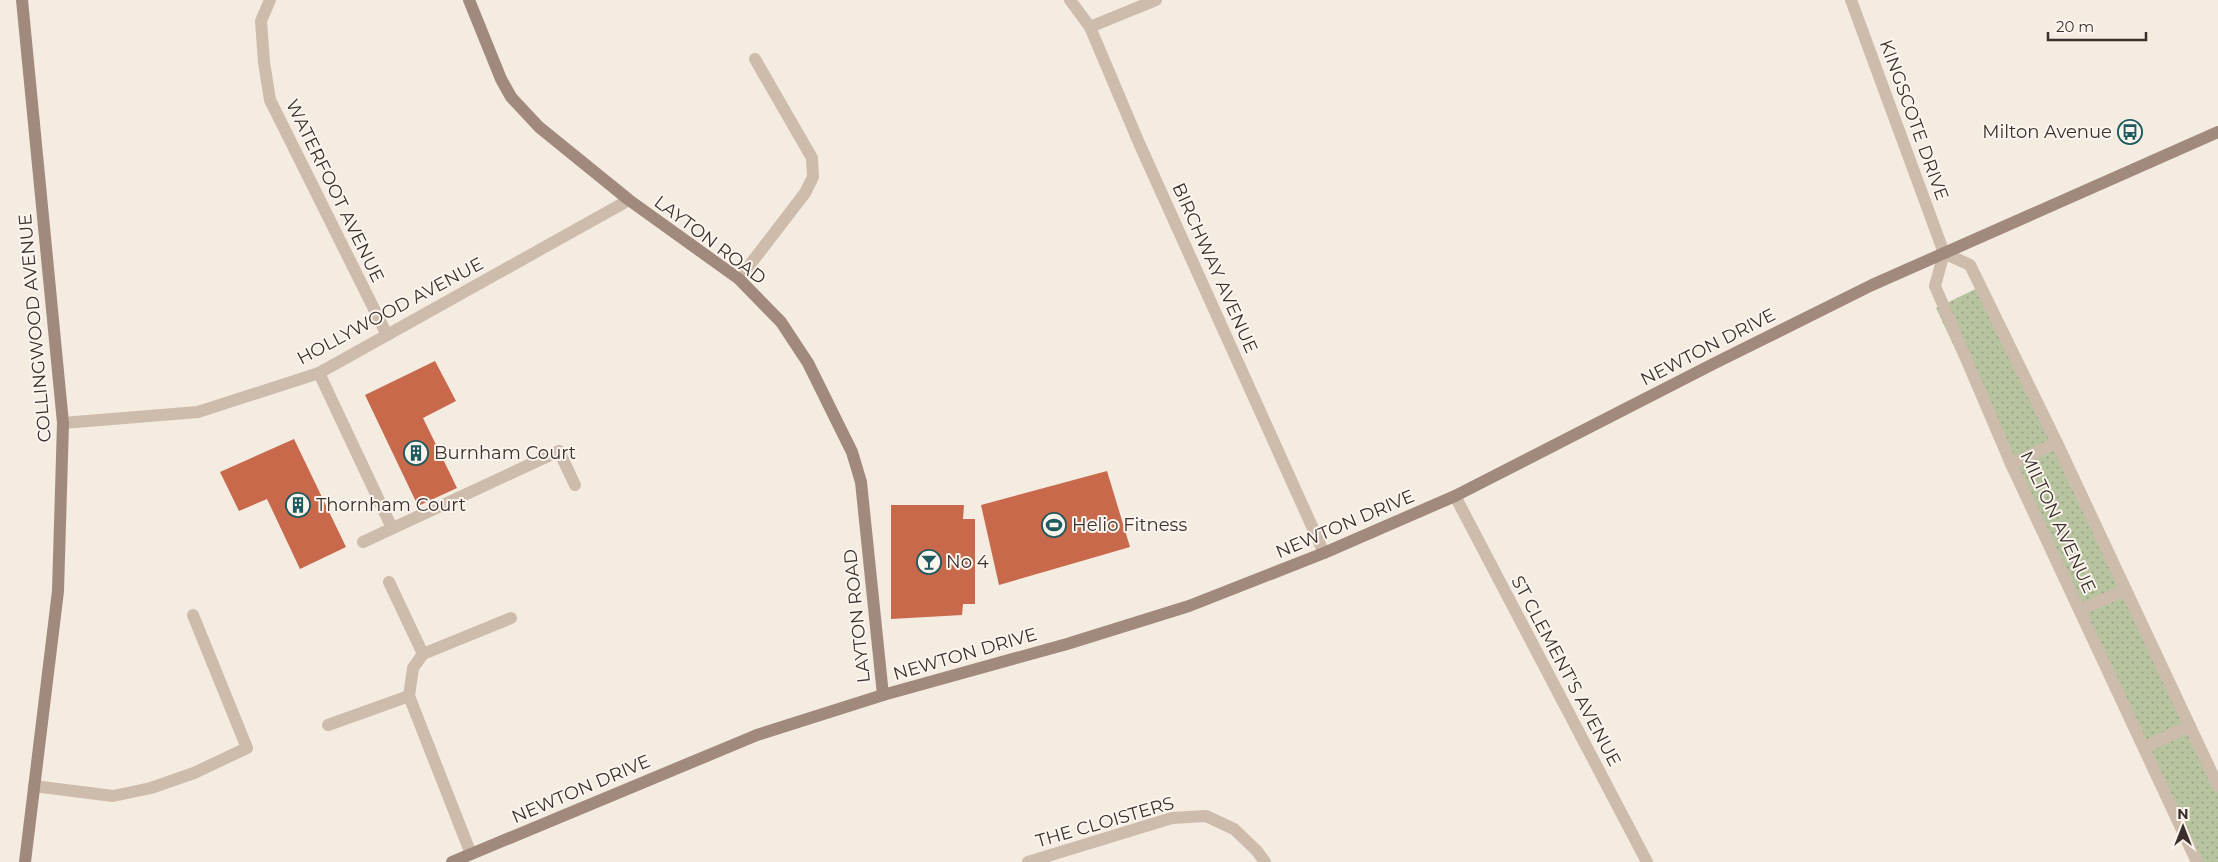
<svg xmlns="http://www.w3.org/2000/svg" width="2218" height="862" viewBox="0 0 2218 862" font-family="Montserrat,sans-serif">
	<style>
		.grass { fill: url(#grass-dots) }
		.building { fill: #c8694b }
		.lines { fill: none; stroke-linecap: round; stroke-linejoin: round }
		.lane { stroke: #cdbbac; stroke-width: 12 }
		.street { stroke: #cdbbac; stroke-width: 12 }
		.secondary { stroke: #a18a7d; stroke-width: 12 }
		.labels { text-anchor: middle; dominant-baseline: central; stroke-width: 4; stroke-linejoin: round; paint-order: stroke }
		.street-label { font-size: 18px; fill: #3b302b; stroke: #fbf5ee }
		.poi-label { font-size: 18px; fill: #3b302b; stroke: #fbf5ee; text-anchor: start }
	</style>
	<defs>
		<pattern id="grass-dots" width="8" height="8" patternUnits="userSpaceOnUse" patternTransform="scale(1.25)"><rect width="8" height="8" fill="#b8c4a0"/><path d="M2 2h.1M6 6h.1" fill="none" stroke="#97a083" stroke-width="1.8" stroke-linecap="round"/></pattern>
	</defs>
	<rect width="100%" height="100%" fill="#f4ebe1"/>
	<path class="grass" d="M1980,287L2218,786V862H2197L1936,308Z"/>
	<g class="building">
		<path d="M435,361L456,401L423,418L457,488L418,506L365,395Z"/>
		<path d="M294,439L346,547L300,569L267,499L239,511L220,472Z"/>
		<path d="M1107,471L1130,547L999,585L981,505Z"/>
		<path d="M891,505H964L963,519H975V604H963L962,615L891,619Z"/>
	</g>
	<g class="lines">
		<g class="lane">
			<path d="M319,373L392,528"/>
			<path d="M2011,464L2057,443"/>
			<path d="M363,542L559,451L575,485"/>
			<path d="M2080,610L2125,590"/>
			<path d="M2145,747L2190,726"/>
			<path d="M34,786L113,796L151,788L194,773L247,748L193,615"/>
		</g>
		<g class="street">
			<path d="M270,0L261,21L264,62L270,100L387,335"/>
			<path d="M1070,0L1090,27L1139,143L1324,553"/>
			<path d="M1851,0L1944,253"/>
			<path d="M1090,27L1156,0"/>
			<path d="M1944,253L1935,286L2011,464L2197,862"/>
			<path d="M1944,253L1970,265L2057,443L2218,786"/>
			<path d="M739,279L805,193L813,177L812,158L755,59"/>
			<path d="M63,423L198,412L319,373L629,200"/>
			<path d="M1455,496L1647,862"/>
			<path d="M389,582L423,654L413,668L409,696L471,854"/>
			<path d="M423,654L511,618"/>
			<path d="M328,725L409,696"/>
			<path d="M1028,862L1172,818L1206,816L1234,829L1257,851L1265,862"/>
		</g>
		<g class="secondary">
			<path d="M22,0L63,423L58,591L25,862"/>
			<path d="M469,0L501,79L511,97L539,127L629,200L739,279L781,322L808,363L852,452L861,482L883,695"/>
			<path d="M452,862L757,735L883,695L1067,644L1189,606L1324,553L1455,496L1715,363L1872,285L2218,132"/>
		</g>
	</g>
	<defs>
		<symbol id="bus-ring" viewBox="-11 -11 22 22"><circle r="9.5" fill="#fbf5ee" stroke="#1f5a5e" stroke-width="1.5"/><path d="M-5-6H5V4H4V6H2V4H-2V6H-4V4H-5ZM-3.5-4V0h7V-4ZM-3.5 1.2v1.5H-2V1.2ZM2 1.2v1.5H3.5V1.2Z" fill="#1f5a5e"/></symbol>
		<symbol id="building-ring" viewBox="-11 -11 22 22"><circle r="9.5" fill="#fbf5ee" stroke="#1f5a5e" stroke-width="1.5"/><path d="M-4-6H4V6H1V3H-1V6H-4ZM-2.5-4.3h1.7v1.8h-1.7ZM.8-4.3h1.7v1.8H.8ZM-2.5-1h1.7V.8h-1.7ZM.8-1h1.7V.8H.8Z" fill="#1f5a5e"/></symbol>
		<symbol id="stadium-ring" viewBox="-11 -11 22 22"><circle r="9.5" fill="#fbf5ee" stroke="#1f5a5e" stroke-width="1.5"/><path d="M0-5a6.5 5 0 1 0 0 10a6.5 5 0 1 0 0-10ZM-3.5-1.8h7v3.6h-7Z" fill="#1f5a5e"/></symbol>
		<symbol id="bar-ring" viewBox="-11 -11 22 22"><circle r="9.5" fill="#fbf5ee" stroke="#1f5a5e" stroke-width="1.5"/><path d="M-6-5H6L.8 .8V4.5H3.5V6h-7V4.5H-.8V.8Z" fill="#1f5a5e"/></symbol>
	</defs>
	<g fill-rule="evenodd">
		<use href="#bus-ring" x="2116" y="118" width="28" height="28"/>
		<use href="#building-ring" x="402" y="439" width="28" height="28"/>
		<use href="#building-ring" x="284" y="491" width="28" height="28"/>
		<use href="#stadium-ring" x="1040" y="511" width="28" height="28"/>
		<use href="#bar-ring" x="915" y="548" width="28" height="28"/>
	</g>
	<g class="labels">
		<g class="street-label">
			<text transform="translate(1914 120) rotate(70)">KINGSCOTE DRIVE</text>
			<text transform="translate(335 191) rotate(64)">WATERFOOT AVENUE</text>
			<text transform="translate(710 240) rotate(37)">LAYTON ROAD</text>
			<text transform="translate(1215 268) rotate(66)">BIRCHWAY AVENUE</text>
			<text transform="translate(390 311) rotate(-28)">HOLLYWOOD AVENUE</text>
			<text transform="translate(35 328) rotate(-95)">COLLINGWOOD AVENUE</text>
			<text transform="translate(1708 347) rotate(-27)">NEWTON DRIVE</text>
			<text transform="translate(2058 522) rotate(65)">MILTON AVENUE</text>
			<text transform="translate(1345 524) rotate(-23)">NEWTON DRIVE</text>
			<text transform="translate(857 616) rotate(-96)">LAYTON ROAD</text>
			<text transform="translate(965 654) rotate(-16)">NEWTON DRIVE</text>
			<text transform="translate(1566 671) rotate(62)">ST CLEMENT'S AVENUE</text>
			<text transform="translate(581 789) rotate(-23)">NEWTON DRIVE</text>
			<text transform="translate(1105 822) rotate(-16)">THE CLOISTERS</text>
		</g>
		<g class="poi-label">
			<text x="2112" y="132" text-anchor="end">Milton Avenue</text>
			<text x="434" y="453">Burnham Court</text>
			<text x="316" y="505">Thornham Court</text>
			<text x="1072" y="525">Helio Fitness</text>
			<text x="946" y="562">No 4</text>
		</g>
	</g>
	<g transform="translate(2183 827)" stroke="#fbf5ee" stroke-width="4" paint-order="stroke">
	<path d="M0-4L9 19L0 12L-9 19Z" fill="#3b302b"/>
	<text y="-8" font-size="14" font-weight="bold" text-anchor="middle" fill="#3b302b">N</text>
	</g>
	<path d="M2048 32v8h98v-8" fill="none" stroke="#3b302b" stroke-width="2.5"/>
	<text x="2056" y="32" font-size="15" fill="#3b302b" stroke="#fbf5ee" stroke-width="4" paint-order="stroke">20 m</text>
</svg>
